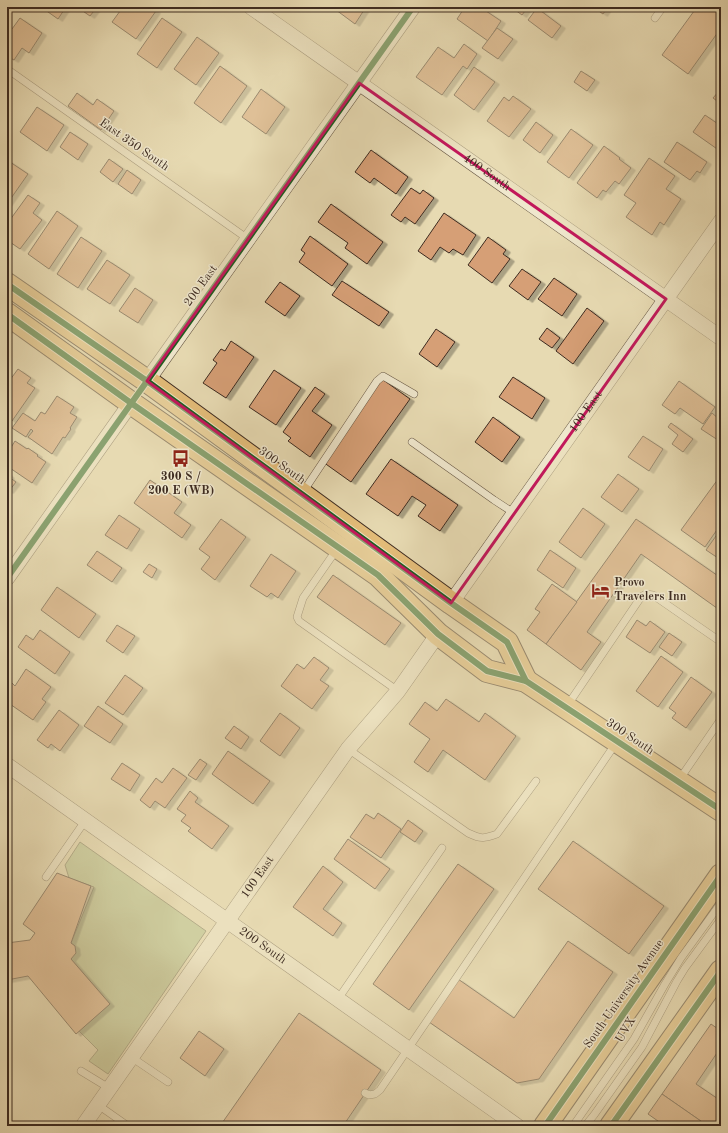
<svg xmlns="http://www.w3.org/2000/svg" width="728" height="1133" viewBox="0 0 728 1133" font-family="'Old Standard TT',serif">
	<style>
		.green { fill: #b4c08d; stroke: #797657 }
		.building { fill: #d69f76; stroke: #3e2c21; filter: url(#shadow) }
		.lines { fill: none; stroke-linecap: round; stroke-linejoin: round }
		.service-casing { stroke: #685845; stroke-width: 8 }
		.minor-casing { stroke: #685845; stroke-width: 16 }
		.primary-casing { stroke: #3e2c21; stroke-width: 24 }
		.trunk-casing { stroke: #3e2c21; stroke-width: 24 }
		.service { stroke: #efe7cd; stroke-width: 7 }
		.minor { stroke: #efe7cd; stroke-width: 15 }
		.primary { stroke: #e4bd79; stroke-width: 22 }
		.trunk { stroke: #e4bd79; stroke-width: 22 }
		.cycleway-casing { stroke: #efe7cd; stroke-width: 8 }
		.cycleway { stroke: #1b5e20; stroke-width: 6 }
		.marked { fill: none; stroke: #c2185b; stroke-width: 3; stroke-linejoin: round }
		.labels { text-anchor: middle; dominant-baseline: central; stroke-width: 3; stroke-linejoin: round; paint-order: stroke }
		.street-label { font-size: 12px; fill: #3e2c21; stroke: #efe7cd }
		.poi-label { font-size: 12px; font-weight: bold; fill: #3e2c21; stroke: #efe7cd }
	</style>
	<defs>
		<filter id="shadow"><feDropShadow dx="4.5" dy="2.5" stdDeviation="0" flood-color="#0004"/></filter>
	</defs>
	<rect width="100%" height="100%" fill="#e7dab2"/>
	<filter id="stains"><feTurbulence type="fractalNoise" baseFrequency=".005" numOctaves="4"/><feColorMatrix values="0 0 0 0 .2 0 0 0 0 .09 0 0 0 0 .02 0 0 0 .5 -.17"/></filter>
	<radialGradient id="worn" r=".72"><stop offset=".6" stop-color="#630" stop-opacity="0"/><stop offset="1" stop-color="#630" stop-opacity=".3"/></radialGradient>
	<path class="green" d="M80,842L206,931L108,1074L89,1061L98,1050L79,1031L110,1004L71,959L75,946L71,943L94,887L69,878L65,865Z"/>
	<g class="building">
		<path d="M41,7H66L58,19Z"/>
		<path d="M77,7H97L90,16Z"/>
		<path d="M123,7H150L156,11L136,39L112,22Z"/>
		<path d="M332,7H366L355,24Z"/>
		<path d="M465,7H480L501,21L488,41L457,19Z"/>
		<path d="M511,7H528L522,15Z"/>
		<path d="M593,7H608L603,14Z"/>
		<path d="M697,7H721V28L688,74L662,55Z"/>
		<path d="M537,8L561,26L552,38L528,20Z"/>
		<path d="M20,18L42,33L29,53L22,48L14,60L7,56V25L12,29Z"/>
		<path d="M162,18L182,32L157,68L137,54Z"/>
		<path d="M497,28L513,39L498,59L482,48Z"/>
		<path d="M197,37L219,53L196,85L174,69Z"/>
		<path d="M464,44L477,54L467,69L463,66L442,95L416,77L438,47L454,58Z"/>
		<path d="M220,66L247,86L221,123L194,103Z"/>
		<path d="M474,67L495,82L474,110L454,95Z"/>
		<path d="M581,71L595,80L587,91L574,82Z"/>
		<path d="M261,89L285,107L266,134L242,117Z"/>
		<path d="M719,91L721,92V104L713,98Z"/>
		<path d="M77,93L93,105L97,99L114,111L101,130L68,106Z"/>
		<path d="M513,96L531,109L509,137L487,121L504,97L509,101Z"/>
		<path d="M37,107L64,125L47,151L20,132Z"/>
		<path d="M705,115L721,126L720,151L693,132Z"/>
		<path d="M536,122L553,135L540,153L523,140Z"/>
		<path d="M571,129L593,145L569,178L547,162Z"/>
		<path d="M70,132L88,144L78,160L60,147Z"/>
		<path d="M677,142L707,162L700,173L697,171L690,180L664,162Z"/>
		<path d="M604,146L620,158L619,159L631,168L619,184L615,181L606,192L603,190L597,198L577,183Z"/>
		<path d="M371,150L408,177L396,194L374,178L370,183L355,172Z"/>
		<path d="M649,158L675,176L666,189L681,199L664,225L660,222L652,235L626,217L636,203L624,195Z"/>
		<path d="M109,159L123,169L113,182L100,172Z"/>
		<path d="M7,160L28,174L7,204Z"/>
		<path d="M127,170L141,180L132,194L118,184Z"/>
		<path d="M411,188L420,194L423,190L434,198L415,224L405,217L401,222L391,215Z"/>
		<path d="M28,195L40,203L33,213L42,220L20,249L7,240V224Z"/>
		<path d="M331,204L383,242L367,264L345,248L348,243L318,222Z"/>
		<path d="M57,211L78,226L49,269L28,254Z"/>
		<path d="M444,213L476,235L463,255L453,249L449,253L440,247L431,260L418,251Z"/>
		<path d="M310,236L348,264L332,286L299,262L305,253L301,250Z"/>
		<path d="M81,237L102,251L78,288L57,274Z"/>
		<path d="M488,237L506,250L503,254L510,259L492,283L468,265Z"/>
		<path d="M107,260L130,275L110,304L87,289Z"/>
		<path d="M522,269L541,282L528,300L509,286Z"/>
		<path d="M554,278L577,294L562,316L538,299Z"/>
		<path d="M342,281L389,312L379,326L332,295Z"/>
		<path d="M280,282L300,296L285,316L265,302Z"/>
		<path d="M135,288L153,300L138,323L119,311Z"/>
		<path d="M587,308L604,321L573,364L556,351Z"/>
		<path d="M547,328L560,338L552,348L539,339Z"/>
		<path d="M436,329L455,342L437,367L419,354Z"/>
		<path d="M231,341L254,357L226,398L203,383L217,363L213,360L221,349L225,351Z"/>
		<path d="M18,369L31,378L27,383L35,388L12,421L7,417V384Z"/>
		<path d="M274,370L301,388L276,425L249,407Z"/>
		<path d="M513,377L545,398L532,419L499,397Z"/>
		<path d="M382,379L410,399L351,482L323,462Z"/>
		<path d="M679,381L715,407L703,424L680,408L675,414L662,405Z"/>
		<path d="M315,387L325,394L312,411L332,425L310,457L288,441L291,438L283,432Z"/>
		<path d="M57,396L74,407L70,413L77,417L70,428L71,429L65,438L63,437L52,454L28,437L33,431L31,429L26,437L12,428L23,413L35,421L41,412L45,414Z"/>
		<path d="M712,413L719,419L721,416V442L701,429Z"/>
		<path d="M493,417L520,437L502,462L475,442Z"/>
		<path d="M671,423L693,439L683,452L672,444L678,435L668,427Z"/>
		<path d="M643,436L663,449L649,471L628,457Z"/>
		<path d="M15,441L27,449L28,448L38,455L37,456L46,462L32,483L7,466V454Z"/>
		<path d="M391,459L458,505L440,531L418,516L426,505L412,496L398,516L366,494Z"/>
		<path d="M7,473L10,476L9,477L16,482L9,491L7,490Z"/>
		<path d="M618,474L639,489L622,512L601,497Z"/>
		<path d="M721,475V524L705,547L681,530Z"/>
		<path d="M150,480L182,502L174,513L191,525L182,538L134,503Z"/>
		<path d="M583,508L605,524L581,558L559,542Z"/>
		<path d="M119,515L140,529L127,549L105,535Z"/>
		<path d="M221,519L246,537L215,580L201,569L210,557L199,549Z"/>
		<path d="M636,519L721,578V611L641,554L587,632L601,642L581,670L546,644Z"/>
		<path d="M721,529V560L706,550Z"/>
		<path d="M550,550L576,568L563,588L537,570Z"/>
		<path d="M97,551L122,568L112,582L87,565Z"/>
		<path d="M271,554L296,571L278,598L271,593L267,597L250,586Z"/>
		<path d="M149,564L157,569L152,578L143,572Z"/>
		<path d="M333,575L401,623L385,645L317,597Z"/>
		<path d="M552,584L577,602L546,644L527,630L540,612L535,609Z"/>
		<path d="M57,587L96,614L79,638L41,610Z"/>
		<path d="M637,620L646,626L650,621L665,632L650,653L626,637Z"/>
		<path d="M117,625L135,636L123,653L106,641Z"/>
		<path d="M40,630L70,652L55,674L18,647L26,635L33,640Z"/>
		<path d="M669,633L682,642L672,656L659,647Z"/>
		<path d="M661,656L683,672L658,707L636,691Z"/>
		<path d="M314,657L329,668L320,680L329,686L312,709L281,686L297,664L304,669Z"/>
		<path d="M26,669L51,687L42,699L46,702L33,720L7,702V690L12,683L15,686Z"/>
		<path d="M125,675L143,688L123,715L105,703Z"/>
		<path d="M691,677L712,692L686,728L672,718L676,713L669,708Z"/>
		<path d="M446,699L479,722L485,713L516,736L485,780L443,750L428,772L414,762L430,739L409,724L425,702L437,711Z"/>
		<path d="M98,706L123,724L110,743L84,726Z"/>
		<path d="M59,710L79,725L60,751L51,744L48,748L37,740Z"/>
		<path d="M280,713L300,728L280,756L260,741Z"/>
		<path d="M234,726L249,737L241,749L225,738Z"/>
		<path d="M228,751L270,781L253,804L212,774Z"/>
		<path d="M200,759L207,764L196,780L188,775Z"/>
		<path d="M122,763L140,775L130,791L111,779Z"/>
		<path d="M173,768L187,778L165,808L155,801L150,808L140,800L156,778L162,783Z"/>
		<path d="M190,791L198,798L195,802L229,826L212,849L188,831L191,828L181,821L186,815L177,809Z"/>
		<path d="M378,813L401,829L381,858L350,837L366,814L374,819Z"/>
		<path d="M408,820L423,831L415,842L400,832Z"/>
		<path d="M348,839L390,869L375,889L334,859Z"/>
		<path d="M573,841L664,906L629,954L538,889Z"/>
		<path d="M458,864L494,889L409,1010L373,984Z"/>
		<path d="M323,866L343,882L323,909L342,923L333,936L293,907Z"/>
		<path d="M57,873L91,886L71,943L75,946L76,953L71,959L110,1004L76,1034L28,976L7,980V943L30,940L35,933L23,924Z"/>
		<path d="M568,941L613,972L539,1079L517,1083L429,1022L458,979L514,1018Z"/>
		<path d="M299,1013L381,1070L343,1126H220Z"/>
		<path d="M711,1024L721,1031V1047L696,1084L721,1101V1126H708L662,1094Z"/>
		<path d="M199,1031L224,1049L205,1076L180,1058Z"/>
		<path d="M662,1094L708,1126H665L648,1114Z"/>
		<path d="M411,1121L418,1126H407Z"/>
	</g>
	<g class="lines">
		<defs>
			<g id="service">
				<path d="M655,18L663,7"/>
				<path d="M7,69L248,239"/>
				<path d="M412,442L494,500L514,513"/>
				<path d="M303,492L377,381L383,376L414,394"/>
				<path d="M337,549L303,598L297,617L299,621L398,691"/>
				<path d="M567,706L641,597L646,594L653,595L721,642"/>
				<path d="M348,749L468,833C481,839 483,839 497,834L536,781"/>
				<path d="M679,780L721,719"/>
				<path d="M46,877L85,821"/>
				<path d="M7,931H8"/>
				<path d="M338,999L442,848"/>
				<path d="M131,1057L168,1082"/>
				<path d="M81,1071L109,1088"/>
				<path d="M365,1093L369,1095L375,1094L380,1090L616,743"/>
				<path d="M98,1105L128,1126"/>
				<path d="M573,1126L634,1039L665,984L681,958L721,903"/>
				<path d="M585,1126L594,1115L642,1047L677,981L685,968L721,919"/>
			</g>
			<g id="minor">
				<path id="s1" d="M251,7L721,338"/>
				<path d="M147,381L413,7"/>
				<path d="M7,578L131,403"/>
				<path id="s2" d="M451,603L721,221"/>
				<path id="s3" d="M7,765L517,1126"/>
				<path id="s4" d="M83,1126L348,749L398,691L438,634"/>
			</g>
			<g id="primary">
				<path d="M7,284L147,381L451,603L507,642L526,681"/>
				<path d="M7,314L131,403L378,575L438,634L487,671L526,681L721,810"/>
			</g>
			<g id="trunk">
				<path d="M545,1126L721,875"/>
				<path d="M611,1126L721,971"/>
			</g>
		</defs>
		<use href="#service" class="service-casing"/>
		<use href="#minor" class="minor-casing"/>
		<use href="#primary" class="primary-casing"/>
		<use href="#trunk" class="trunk-casing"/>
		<use href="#service" class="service"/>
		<use href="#minor" class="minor"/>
		<use href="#primary" class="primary"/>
		<use href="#trunk" class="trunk"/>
		<defs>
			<g id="cycleway">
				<path d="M7,284L147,381L451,603L507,642L526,681"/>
				<path d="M7,314L131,403L378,575L438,634L487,671L526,681L721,810"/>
				<path d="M7,578L413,7"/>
				<path d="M545,1126L721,875"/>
				<path d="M611,1126L721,971"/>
			</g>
		</defs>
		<use href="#cycleway" class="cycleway-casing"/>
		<use href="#cycleway" class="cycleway"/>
	</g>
	<path d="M0 0H728V1133H0ZM359,83L666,299L451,603L147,381Z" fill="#e7dab2" fill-opacity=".55" fill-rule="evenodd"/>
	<path class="marked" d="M359,83L666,299L451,603L147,381Z"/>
	<defs>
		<symbol id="bus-bare" viewBox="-9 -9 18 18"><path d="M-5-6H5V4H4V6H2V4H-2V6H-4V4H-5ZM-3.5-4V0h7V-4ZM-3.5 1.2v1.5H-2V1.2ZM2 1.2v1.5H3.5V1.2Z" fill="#8f2418" stroke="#efe7cd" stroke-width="2.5" paint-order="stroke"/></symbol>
		<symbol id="hotel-bare" viewBox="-9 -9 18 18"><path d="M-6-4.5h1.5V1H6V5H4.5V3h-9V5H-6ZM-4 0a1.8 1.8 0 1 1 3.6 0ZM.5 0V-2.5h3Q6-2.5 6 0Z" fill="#8f2418" stroke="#efe7cd" stroke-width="2.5" paint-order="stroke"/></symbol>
	</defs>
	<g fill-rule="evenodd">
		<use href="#bus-bare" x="168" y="446" width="25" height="25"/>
		<use href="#hotel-bare" x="588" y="578" width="25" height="25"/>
	</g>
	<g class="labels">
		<g class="street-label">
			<text transform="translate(134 145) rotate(35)">East 350 South</text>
			<text stroke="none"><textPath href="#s1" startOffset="288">400 South</textPath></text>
			<text transform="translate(201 286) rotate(-54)">200 East</text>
			<text stroke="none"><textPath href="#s2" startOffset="234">100 East</textPath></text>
			<text transform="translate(282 466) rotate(36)">300 South</text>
			<text transform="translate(630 737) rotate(34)">300 South</text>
			<text stroke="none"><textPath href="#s4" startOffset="304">100 East</textPath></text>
			<text stroke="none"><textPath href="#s3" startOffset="313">200 South</textPath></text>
			<text transform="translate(624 994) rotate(-55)">South University Avenue</text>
			<text transform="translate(626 1030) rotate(-59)">UVX</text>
		</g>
		<g class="poi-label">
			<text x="181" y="477">300 S /<tspan x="181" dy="14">200 E (WB)</tspan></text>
			<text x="614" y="583" text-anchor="start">Provo<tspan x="614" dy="14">Travelers Inn</tspan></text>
		</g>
	</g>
	<rect width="728" height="1133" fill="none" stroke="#e7dab2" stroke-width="24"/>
	<rect x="8" y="8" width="712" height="1117" fill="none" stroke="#3e2c21" stroke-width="2"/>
	<rect x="12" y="12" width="704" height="1109" fill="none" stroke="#3e2c21"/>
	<rect width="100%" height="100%" filter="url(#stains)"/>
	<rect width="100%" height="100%" fill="url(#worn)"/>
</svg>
